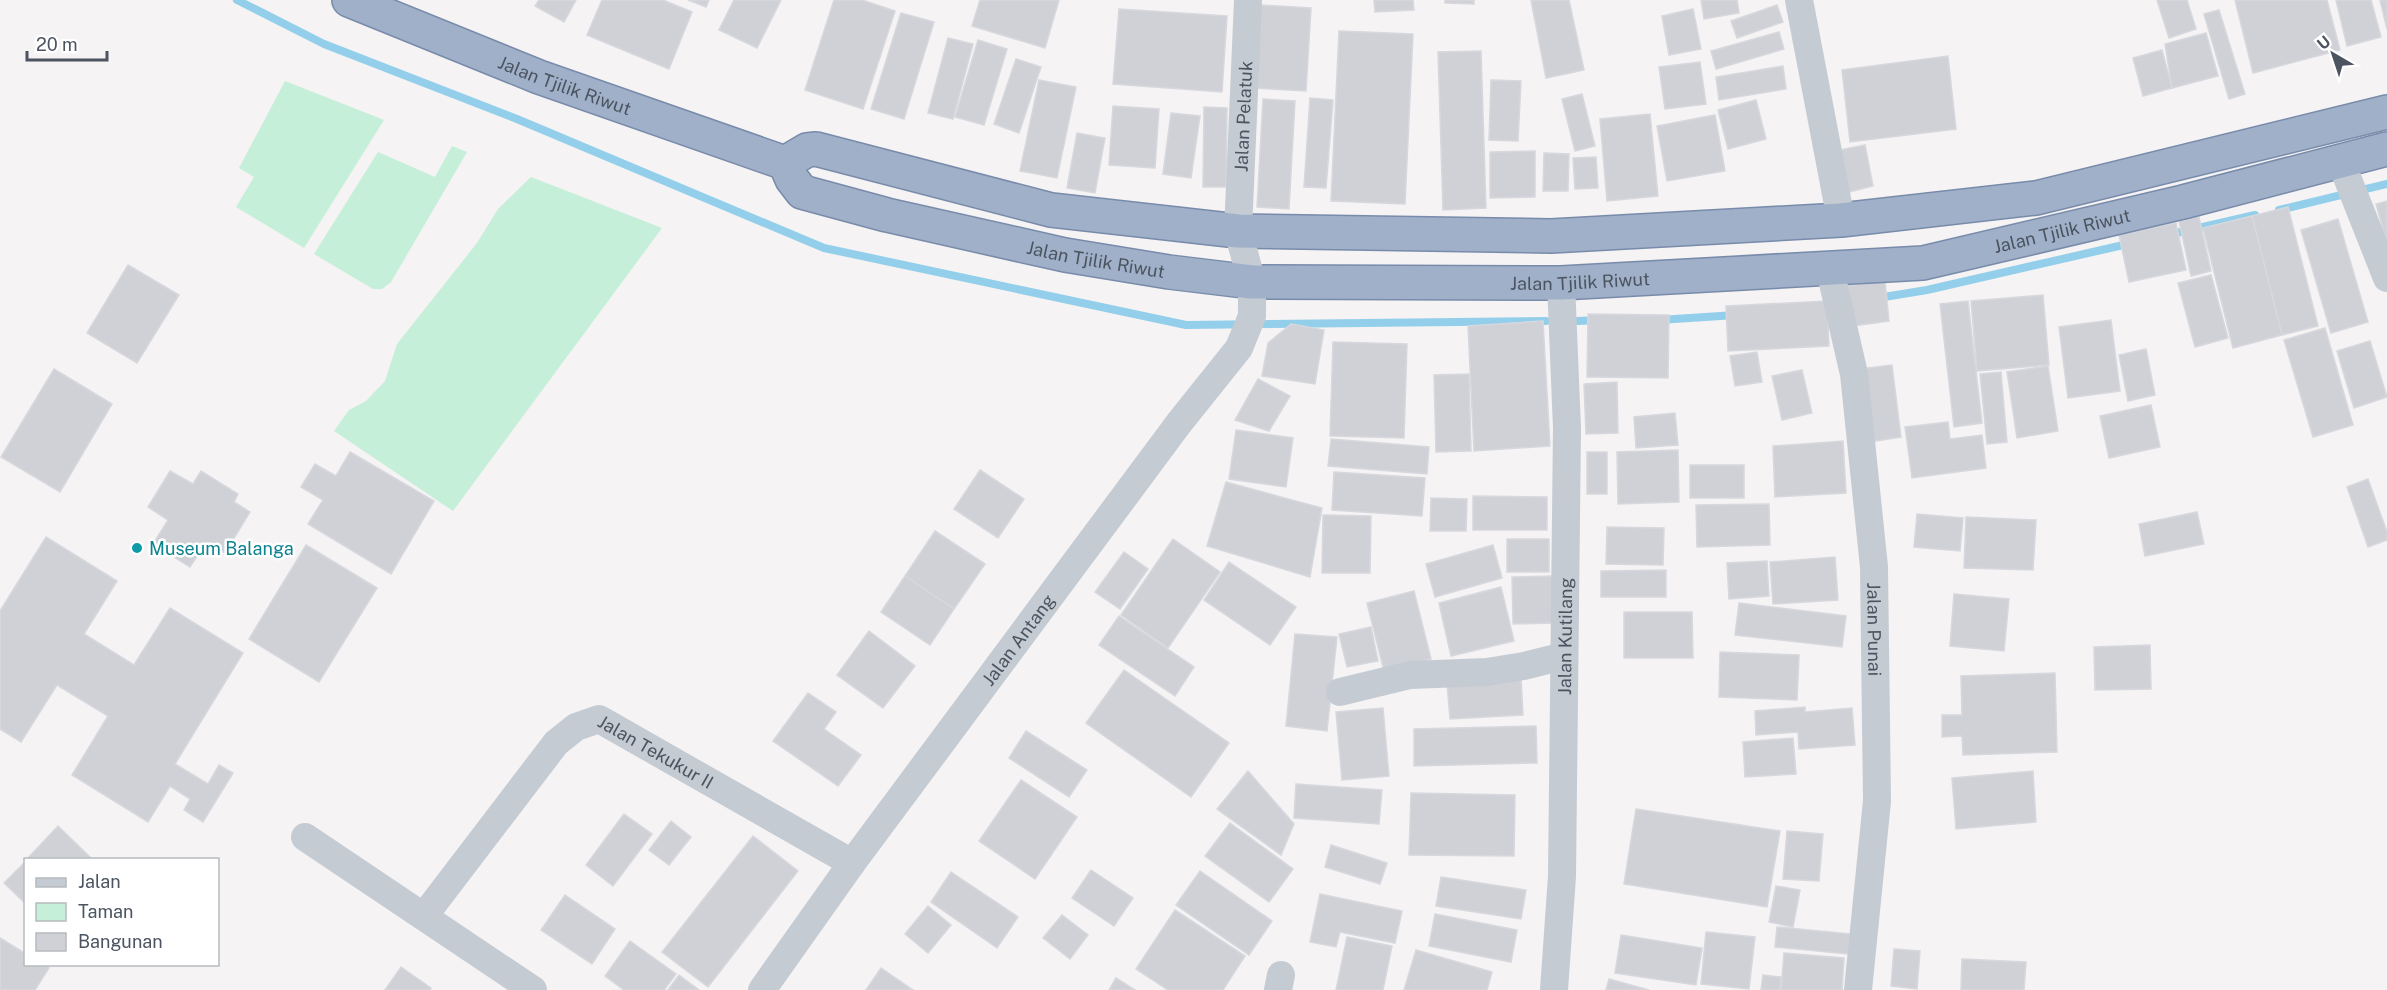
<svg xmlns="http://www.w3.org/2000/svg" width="2387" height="990" viewBox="0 0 2387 990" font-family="'Public Sans',sans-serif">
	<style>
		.green { fill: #c5efd9 }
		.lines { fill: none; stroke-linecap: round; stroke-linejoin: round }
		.stream { stroke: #93cfea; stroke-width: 8 }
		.building { fill: #d0d1d7; stroke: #d7d8de; stroke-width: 1.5 }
		.trunk-casing { stroke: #788bab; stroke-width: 36 }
		.minor { stroke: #c4cbd3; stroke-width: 28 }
		.trunk { stroke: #a0b0c8; stroke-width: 33 }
		.culture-dot { fill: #0f9aa8; stroke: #fff; stroke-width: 2 }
		.labels { text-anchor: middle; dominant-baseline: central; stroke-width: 5; stroke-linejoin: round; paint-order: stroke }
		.street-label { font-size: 18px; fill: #4b5460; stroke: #fff }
		.culture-label { font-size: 18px; fill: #0d838f; stroke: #fff; text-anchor: start }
	</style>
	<rect width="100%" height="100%" fill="#f5f3f3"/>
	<g class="green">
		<path d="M285,81L384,120L304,248L236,207L254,177L239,168Z"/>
		<path d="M452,146L467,152L391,282L382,289H373L314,254L378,152L435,177Z"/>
		<path d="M531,177L662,228L453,511L334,431L349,410L366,401L385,381L397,344L477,243L498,209Z"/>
	</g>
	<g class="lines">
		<g class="stream">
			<path d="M237,0L324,44L517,119L824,248L1186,325L1546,321"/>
			<path d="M2279,210L2387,184"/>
			<path d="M2168,235L2255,215"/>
			<path d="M1878,298L1927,290L2132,243"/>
			<path d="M1659,320L1736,315"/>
			<path d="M1578,321L1598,320"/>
		</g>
	</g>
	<g class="building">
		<path d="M539,0H576L564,22L535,6Z"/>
		<path d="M602,0H663L692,12L669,69L587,35Z"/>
		<path d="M688,0H709L706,7Z"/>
		<path d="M734,0H781L757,48L719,30Z"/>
		<path d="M834,0H862L895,11L863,109L805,90Z"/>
		<path d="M980,0H1059L1045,48L972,26Z"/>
		<path d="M1374,0H1413L1414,10L1375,12Z"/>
		<path d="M1445,0H1474V4L1445,3Z"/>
		<path d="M1531,0H1569L1584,70L1546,78Z"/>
		<path d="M1701,0H1737L1739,13L1704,19Z"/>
		<path d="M2157,0H2187L2196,29L2169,38Z"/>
		<path d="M2235,0H2327L2340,50L2253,73Z"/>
		<path d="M2336,0H2371L2381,37L2347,46Z"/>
		<path d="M2380,0H2387V29Z"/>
		<path d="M1260,5L1311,8L1306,91L1255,88Z"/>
		<path d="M1777,5L1783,22L1737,38L1731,21Z"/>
		<path d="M1119,9L1227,16L1222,92L1113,84Z"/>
		<path d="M1693,9L1701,49L1669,55L1662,16Z"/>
		<path d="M2219,10L2245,94L2229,99L2204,14Z"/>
		<path d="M901,13L934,22L904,119L871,109Z"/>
		<path d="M1339,31L1413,34L1405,204L1331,201Z"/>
		<path d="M1779,32L1784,49L1716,69L1711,51Z"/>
		<path d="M2206,33L2218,76L2172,88L2165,44Z"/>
		<path d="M948,38L973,44L953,119L928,113Z"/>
		<path d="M978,40L1007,49L984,125L955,117Z"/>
		<path d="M2162,50L2172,88L2143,96L2133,58Z"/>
		<path d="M1481,51L1486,208L1443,210L1438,52Z"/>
		<path d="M1948,56L1956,129L1850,142L1842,70Z"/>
		<path d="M1016,59L1041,67L1019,133L994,124Z"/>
		<path d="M1700,62L1706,104L1665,109L1659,67Z"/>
		<path d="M1783,66L1786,89L1719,100L1716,77Z"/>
		<path d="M1039,80L1076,87L1057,178L1020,171Z"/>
		<path d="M1491,80L1521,81L1518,141L1489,140Z"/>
		<path d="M1582,94L1595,146L1575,151L1562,99Z"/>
		<path d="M1310,98L1333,100L1326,188L1304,187Z"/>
		<path d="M1263,99L1295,101L1289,209L1257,207Z"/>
		<path d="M1756,100L1766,139L1728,149L1718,110Z"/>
		<path d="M1113,106L1159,109L1155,168L1109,165Z"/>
		<path d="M1204,107L1227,108L1226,187H1203Z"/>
		<path d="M1171,113L1200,116L1191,178L1163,174Z"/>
		<path d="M1650,114L1658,196L1607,201L1600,119Z"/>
		<path d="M1715,115L1725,171L1667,181L1657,126Z"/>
		<path d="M1077,133L1105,138L1095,193L1067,188Z"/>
		<path d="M1865,145L1873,186L1849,192L1840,150Z"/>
		<path d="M1535,151V197L1490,198V152Z"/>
		<path d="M1544,153L1569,154L1568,191H1543Z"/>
		<path d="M1596,157L1598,188L1575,189L1573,158Z"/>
		<path d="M2387,201V240H2386L2376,204Z"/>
		<path d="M2288,207L2318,326L2282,335L2252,216Z"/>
		<path d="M2252,216L2282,335L2233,348L2203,228Z"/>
		<path d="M2199,217L2211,271L2191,276L2179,221Z"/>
		<path d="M2338,219L2368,322L2331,333L2301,230Z"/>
		<path d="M2176,223L2186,270L2129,282L2119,235Z"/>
		<path d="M128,265L179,295L137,363L87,333Z"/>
		<path d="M2211,275L2228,338L2195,347L2178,283Z"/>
		<path d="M1885,281L1889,321L1853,326L1848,286Z"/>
		<path d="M2043,295L2049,365L1977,371L1971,301Z"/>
		<path d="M1827,301L1829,346L1728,351L1726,306Z"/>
		<path d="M1968,301L1982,423L1954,427L1940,304Z"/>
		<path d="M1588,314L1669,315L1668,378L1587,377Z"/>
		<path d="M2111,320L2120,391L2068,398L2059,327Z"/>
		<path d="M1543,321L1550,446L1474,451L1468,326Z"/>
		<path d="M1291,324L1324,330L1315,384L1262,376L1268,343Z"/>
		<path d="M2325,328L2353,425L2313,437L2284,340Z"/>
		<path d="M2370,341L2387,397L2354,408L2337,351Z"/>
		<path d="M1333,342L1407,344L1404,438L1330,436Z"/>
		<path d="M2146,349L2155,395L2128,401L2119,355Z"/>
		<path d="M1757,352L1762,382L1735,386L1730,356Z"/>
		<path d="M1892,365L1901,437L1870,442L1860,369Z"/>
		<path d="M2048,366L2058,431L2017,438L2007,372Z"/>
		<path d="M54,369L112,404L60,492L1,457Z"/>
		<path d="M1802,370L1812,413L1782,420L1772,376Z"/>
		<path d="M2001,372L2007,442L1987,444L1980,374Z"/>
		<path d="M1469,374L1471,451L1436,452L1434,375Z"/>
		<path d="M1258,379L1290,396L1269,431L1235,420Z"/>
		<path d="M1617,382L1618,433L1586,434L1584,384Z"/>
		<path d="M2151,405L2160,447L2109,458L2100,416Z"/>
		<path d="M1675,413L1678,445L1636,448L1634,417Z"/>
		<path d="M1948,422L1950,439L1982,435L1986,468L1912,478L1905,427Z"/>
		<path d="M1236,430L1293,438L1286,487L1229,479Z"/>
		<path d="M1331,439L1429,447L1427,474L1328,466Z"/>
		<path d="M1843,441L1846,493L1775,497L1773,446Z"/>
		<path d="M1678,450L1679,502L1618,504L1617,452Z"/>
		<path d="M350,452L434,501L391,574L308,524L323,500L301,487L315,464L336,476Z"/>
		<rect x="1587" y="452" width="20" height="42"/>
		<rect x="1690" y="465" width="54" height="33"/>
		<path d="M980,470L1024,499L998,538L954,509Z"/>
		<path d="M170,471L193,484L201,471L238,494L234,502L250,512L225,553L206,542L190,567L153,544L168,520L148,507Z"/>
		<path d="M1334,472L1425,478L1422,516L1332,510Z"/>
		<path d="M2368,479L2387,532V540L2368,547L2347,487Z"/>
		<path d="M1226,482L1322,508L1310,577L1207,546Z"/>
		<path d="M1473,496L1547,497V530H1473Z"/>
		<path d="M1431,498L1467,499L1466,531H1430Z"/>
		<path d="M1769,504L1770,545L1697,547L1696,505Z"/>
		<path d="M2197,512L2204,544L2145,556L2139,524Z"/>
		<path d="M1917,514L1963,518L1960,551L1914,547Z"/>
		<path d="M1323,515L1371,516L1370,573H1322Z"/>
		<path d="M1966,517L2036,520L2033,570L1964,568Z"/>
		<path d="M1607,527L1664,528L1663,565L1606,564Z"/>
		<path d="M935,531L985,564L954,609L905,576Z"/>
		<path d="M46,537L117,581L84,634L134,665L170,608L243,653L175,764L208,784L219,765L233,773L203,822L184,810L190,799L170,786L148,822L72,775L108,716L57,685L21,742L0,729V611Z"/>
		<path d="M1173,539L1220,572L1168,648L1121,615Z"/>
		<rect x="1507" y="539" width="42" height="33"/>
		<path d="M306,545L377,588L319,682L249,639Z"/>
		<path d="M1493,545L1502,578L1435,597L1426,564Z"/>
		<path d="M1124,552L1148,569L1120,609L1095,592Z"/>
		<path d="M1835,557L1838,600L1773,604L1770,562Z"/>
		<path d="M1767,561L1769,596L1729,599L1727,563Z"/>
		<path d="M1229,562L1296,607L1270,645L1204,600Z"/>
		<path d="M1666,570V597H1601V571Z"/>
		<path d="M905,576L954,609L930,645L881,612Z"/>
		<path d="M1553,576L1554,623L1513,624L1512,577Z"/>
		<path d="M1501,587L1514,641L1451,656L1439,603Z"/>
		<path d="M1414,591L1431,659L1384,671L1367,603Z"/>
		<path d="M1954,594L2009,599L2004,651L1950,646Z"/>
		<path d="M1739,603L1846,616L1842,647L1735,635Z"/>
		<path d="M1624,612H1692L1693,658H1624Z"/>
		<path d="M1119,616L1194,667L1175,696L1099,645Z"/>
		<path d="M1371,627L1378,661L1347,667L1339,634Z"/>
		<path d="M869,631L915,666L883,708L837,675Z"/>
		<path d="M1295,634L1337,637L1327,731L1286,726Z"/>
		<path d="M2150,645L2151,689L2095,690L2094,647Z"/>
		<path d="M1720,652L1799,655L1797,700L1719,697Z"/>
		<path d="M1124,670L1229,743L1191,797L1086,723Z"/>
		<path d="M2055,673L2057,752L1963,755L1962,736L1942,737V715H1962L1961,676Z"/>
		<path d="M1521,678L1523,715L1450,719L1447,683Z"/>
		<path d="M808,693L836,712L824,729L861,755L838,786L773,741Z"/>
		<path d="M1805,707V712L1852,708L1855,745L1799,749L1798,732L1756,735L1755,711Z"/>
		<path d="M1383,708L1389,776L1342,780L1336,712Z"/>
		<path d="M1536,726L1537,763L1414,766V729Z"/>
		<path d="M1026,731L1087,770L1069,797L1009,758Z"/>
		<path d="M1793,738L1796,774L1745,777L1743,742Z"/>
		<path d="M1248,771L1294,824L1281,855L1217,809Z"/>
		<path d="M2033,771L2036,822L1956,829L1952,778Z"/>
		<path d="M1021,780L1077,817L1035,879L979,841Z"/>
		<path d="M1296,784L1382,790L1379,824L1294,818Z"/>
		<path d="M1411,793L1515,795L1514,856L1409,855Z"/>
		<path d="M1636,809L1780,831L1767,907L1624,884Z"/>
		<path d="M624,814L652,834L613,886L586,865Z"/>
		<path d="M671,821L691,837L669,865L649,850Z"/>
		<path d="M1230,823L1293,869L1269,902L1205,856Z"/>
		<path d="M58,826L92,859L91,860H26Z"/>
		<path d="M1787,831L1823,834L1819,881L1783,879Z"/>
		<path d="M753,836L798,871L708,987L662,952Z"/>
		<path d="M1331,845L1387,863L1380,884L1325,867Z"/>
		<path d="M26,861V904L4,883Z"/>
		<path d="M1091,870L1133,898L1114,926L1072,898Z"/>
		<path d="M1200,871L1272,921L1249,955L1176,905Z"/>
		<path d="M951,872L1018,917L997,948L931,902Z"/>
		<path d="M1441,877L1526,890L1521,919L1436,906Z"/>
		<path d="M1776,886L1800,890L1793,927L1769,922Z"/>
		<path d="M1320,894L1402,911L1395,943L1340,932L1336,947L1310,942Z"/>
		<path d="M565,895L615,929L592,964L541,930Z"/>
		<path d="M928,906L951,925L928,953L905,934Z"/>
		<path d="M1175,910L1245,956L1223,990H1168L1136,969Z"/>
		<path d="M1435,914L1517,930L1511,962L1429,946Z"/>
		<path d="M1062,915L1088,935L1070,959L1043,938Z"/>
		<path d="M1777,927L1850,934L1848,954L1775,947Z"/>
		<path d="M1706,932L1755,937L1749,989L1701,984Z"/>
		<path d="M1621,935L1702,948L1696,985L1615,973Z"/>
		<path d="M1347,937L1392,946L1383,990H1336Z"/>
		<path d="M0,938L26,954V964H43L49,968L35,990H0Z"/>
		<path d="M630,941L676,974L664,990H624L605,976Z"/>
		<path d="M1894,949L1920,951L1917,989L1891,986Z"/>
		<path d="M1416,950L1492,972L1487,990H1404Z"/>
		<path d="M1784,953L1844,958L1842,990H1781Z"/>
		<path d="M1962,959L2026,962L2024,990H1961Z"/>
		<path d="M401,967L431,988L430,990H385Z"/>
		<path d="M881,968L913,990H866Z"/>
		<path d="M679,975L699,990H668Z"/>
		<path d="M1763,975L1781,977L1780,990H1761Z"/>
		<path d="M1116,978L1135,990H1109Z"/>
		<path d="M1609,979L1649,990H1606Z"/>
	</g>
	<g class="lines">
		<defs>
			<g id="trunk">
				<path id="s5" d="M349,0L539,77L785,163L792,179L802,192L887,215L1065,255L1169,272L1252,282L1561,283L1923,263L2183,202L2387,149"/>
				<path d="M785,163L807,150L816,149L1051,210L1238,231L1551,236L1841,220L2036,198L2387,112"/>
			</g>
		</defs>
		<use href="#trunk" class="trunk-casing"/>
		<g class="minor">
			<path d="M1799,0L1841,220"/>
			<path d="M2341,162L2387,278"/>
			<path id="s1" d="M1830,270L1854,374L1874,567L1877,801L1858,990"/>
			<path d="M1340,692L1410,675L1487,672L1524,666L1564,656"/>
			<path d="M305,837L533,990"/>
			<path id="s2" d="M424,916L556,743L576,727L599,719L852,863"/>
			<path id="s3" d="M762,990L852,863L1179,423L1239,348L1252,316V282L1238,231L1248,0"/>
			<path d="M1278,990L1281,975"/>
			<path id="s4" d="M1554,990L1562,876L1567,428L1561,283"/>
		</g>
		<use href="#trunk" class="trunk"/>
	</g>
	<circle class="culture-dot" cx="137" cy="548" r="6"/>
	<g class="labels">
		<g class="street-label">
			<text stroke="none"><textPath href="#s5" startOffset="232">Jalan Tjilik Riwut</textPath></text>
			<text stroke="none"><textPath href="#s3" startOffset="1036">Jalan Pelatuk</textPath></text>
			<text stroke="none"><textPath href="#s5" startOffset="1773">Jalan Tjilik Riwut</textPath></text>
			<text stroke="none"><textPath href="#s5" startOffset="801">Jalan Tjilik Riwut</textPath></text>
			<text stroke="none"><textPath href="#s5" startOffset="1287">Jalan Tjilik Riwut</textPath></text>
			<text stroke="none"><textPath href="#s1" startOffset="363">Jalan Punai</textPath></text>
			<text stroke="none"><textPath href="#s4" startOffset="354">Jalan Kutilang</textPath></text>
			<text stroke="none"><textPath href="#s3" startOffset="434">Jalan Antang</textPath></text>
			<text stroke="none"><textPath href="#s2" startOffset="333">Jalan Tekukur II</textPath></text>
		</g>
		<g class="culture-label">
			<text x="149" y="548">Museum Balanga</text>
		</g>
	</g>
	<rect x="24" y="858" width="195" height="108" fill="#ffffff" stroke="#b7bbbf" stroke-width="1.5"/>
	<rect x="36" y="878" width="30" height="9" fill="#c4cbd3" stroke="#b7bbbf" stroke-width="1.5"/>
	<text x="78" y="888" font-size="18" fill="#4b5460">Jalan</text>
	<rect x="36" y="903" width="30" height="18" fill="#c5efd9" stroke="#b7bbbf" stroke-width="1.5"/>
	<text x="78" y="918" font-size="18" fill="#4b5460">Taman</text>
	<rect x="36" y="933" width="30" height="18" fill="#d0d1d7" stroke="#b7bbbf" stroke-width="1.5"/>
	<text x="78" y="948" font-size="18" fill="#4b5460">Bangunan</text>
	<g transform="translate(2333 54) rotate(321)" stroke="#ffffff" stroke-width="4.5" paint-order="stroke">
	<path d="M0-4.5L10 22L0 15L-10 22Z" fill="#4b5460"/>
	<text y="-9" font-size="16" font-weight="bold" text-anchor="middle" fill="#4b5460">U</text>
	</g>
	<path d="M27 51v9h80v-9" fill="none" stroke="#4b5460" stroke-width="3"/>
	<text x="36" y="51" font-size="18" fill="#4b5460" stroke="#ffffff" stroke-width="4.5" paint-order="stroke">20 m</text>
</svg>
